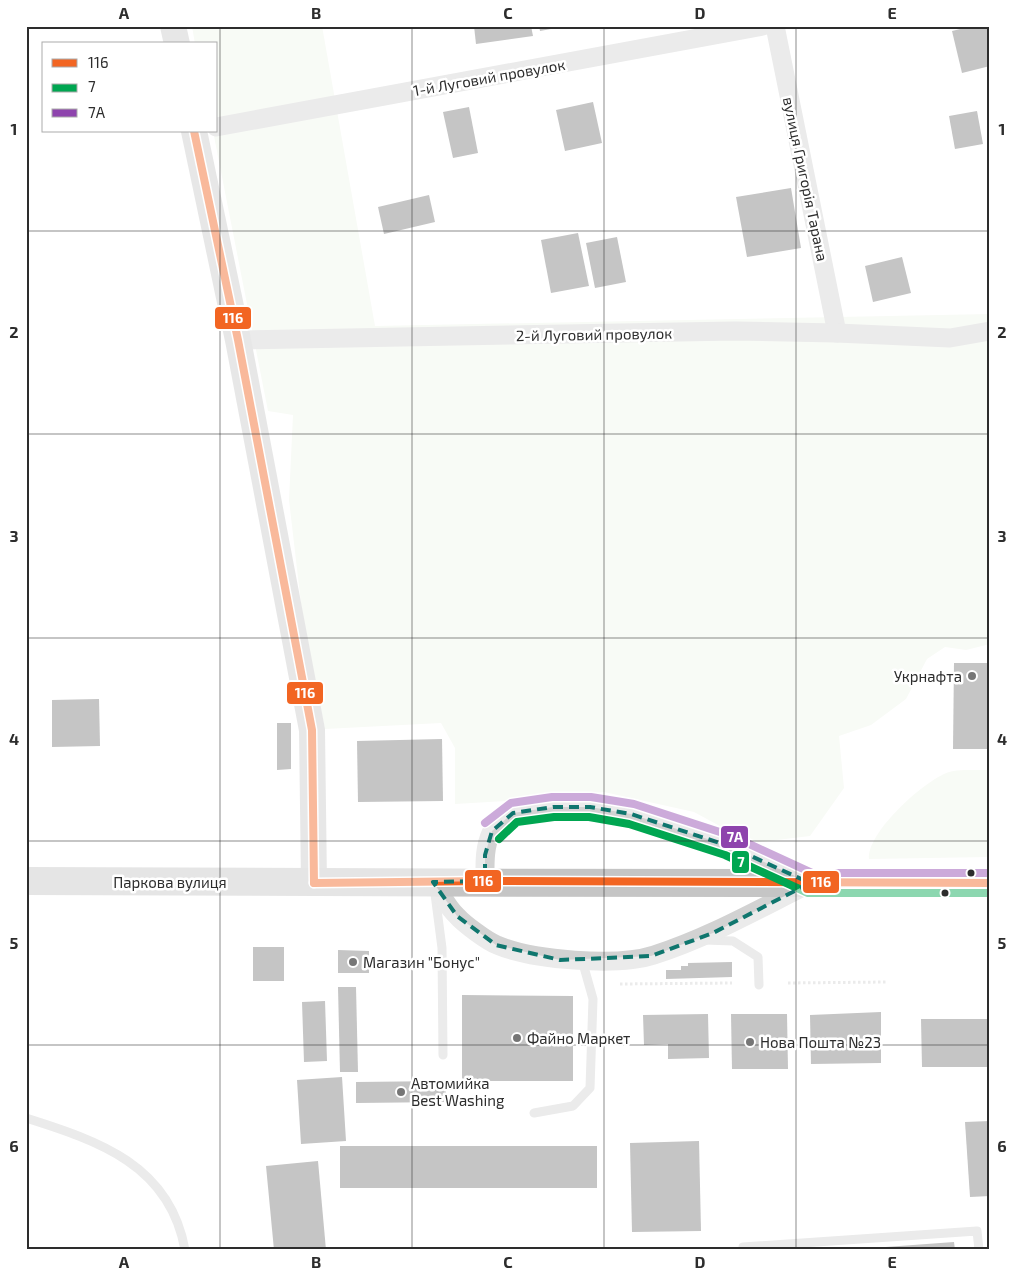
<svg xmlns="http://www.w3.org/2000/svg" width="1016" height="1276" viewBox="0 0 1016 1276" font-family="'Exo 2',sans-serif">
	<style>
		.green { fill: #f0f5eb }
		.building { fill: #7e7e7e }
		.lines { fill: none; stroke-linecap: round; stroke-linejoin: round }
		.path { stroke: #d2d2d2; stroke-width: 3; stroke-dasharray: 2.5 2.5; stroke-linecap: butt }
		.lane { stroke: #d2d2d2; stroke-width: 9 }
		.street { stroke: #d2d2d2; stroke-width: 19 }
		.secondary { stroke: #cbcbcb; stroke-width: 26 }
		.primary { stroke: #c5c5c5; stroke-width: 28 }
		.bus-1-casing { stroke: #fff; stroke-width: 11 }
		.bus-2-casing { stroke: #fff; stroke-width: 11 }
		.bus-3-casing { stroke: #fff; stroke-width: 11 }
		.bus-1 { stroke: #f26522; stroke-width: 8 }
		.bus-2 { stroke: #00a651; stroke-width: 8 }
		.bus-3 { stroke: #8e44ad; stroke-width: 8 }
		.marked { fill: none; stroke: #0f766e; stroke-width: 4; stroke-dasharray: 10 6; stroke-linejoin: round }
		.grid { fill: none; stroke: #2d2d2d; stroke-width: 1; stroke-opacity: 0.55 }
		.poi-dot { fill: #767676; stroke: #fff; stroke-width: 2 }
		.bus-dot { fill: #2d2d2d; stroke: #fff; stroke-width: 2 }
		.labels { text-anchor: middle; dominant-baseline: central; stroke-width: 5; stroke-linejoin: round; paint-order: stroke }
		.street-label { font-size: 15px; fill: #2d2d2d; stroke: #fff }
		.poi-label { font-size: 15px; fill: #2d2d2d; stroke: #fff; text-anchor: start }
		.line-badge { stroke: #fff; stroke-width: 2 }
		.badge-label { font-size: 14px; text-anchor: middle; font-weight: bold; fill: #fff }
		.neatline { fill: none; stroke: #2d2d2d; stroke-width: 2 }
		.grid-label { font-size: 16px; text-anchor: middle; font-weight: bold; fill: #2d2d2d }
	</style>
	<rect width="100%" height="100%" fill="#fff"/>
	<g class="green">
		<path d="M192,26H322L375,326L990,314V644L966,650L945,647L927,659L906,699L871,725L839,736L844,788L810,836L751,843L694,812L604,792L556,798L455,804V748L441,723L325,729L304,629L289,500L293,415L268,411L213,131H216V44H195Z"/>
		<path d="M971,770H990V857L869,859C867,833 920,785 944,774C951,770 963,770 971,770Z"/>
	</g>
	<g class="building">
		<path d="M474,26H531L533,36L476,44Z"/>
		<path d="M539,26H562V27L540,31Z"/>
		<path d="M973,26H990V66L962,73L952,31Z"/>
		<path d="M593,102L602,143L565,151L556,110Z"/>
		<path d="M469,107L478,153L453,158L443,112Z"/>
		<path d="M977,111L983,144L955,149L949,116Z"/>
		<path d="M791,188L801,248L747,257L736,197Z"/>
		<path d="M429,195L435,222L384,234L378,207Z"/>
		<path d="M578,233L589,286L551,293L541,240Z"/>
		<path d="M617,237L626,282L595,288L586,243Z"/>
		<path d="M902,257L911,293L873,302L865,266Z"/>
		<path d="M954,663H990V749H953Z"/>
		<path d="M99,699L100,746L52,747V700Z"/>
		<path d="M277,723H291V769L277,770Z"/>
		<path d="M442,739L443,801L358,802L357,741Z"/>
		<rect x="253" y="947" width="31" height="34"/>
		<path d="M338,950L369,951V973H338Z"/>
		<path d="M732,962V977L666,979V970H681V966H688V963Z"/>
		<path d="M338,987H356L358,1072H340Z"/>
		<path d="M462,995L573,996V1081H462Z"/>
		<path d="M325,1001L327,1061L304,1062L302,1002Z"/>
		<path d="M881,1012V1063L811,1064L810,1015Z"/>
		<path d="M708,1014L709,1058L668,1059V1044L644,1045L643,1015Z"/>
		<path d="M731,1014H787L788,1069H732Z"/>
		<path d="M921,1019H990V1067H922Z"/>
		<path d="M342,1077L346,1141L301,1144L297,1080Z"/>
		<path d="M446,1081V1102L356,1103V1082Z"/>
		<path d="M990,1121V1196L970,1197L965,1122Z"/>
		<path d="M699,1141L701,1231L632,1232L630,1143Z"/>
		<rect x="340" y="1146" width="257" height="42"/>
		<path d="M318,1161L326,1250H274L266,1166Z"/>
		<path d="M954,1242L955,1250H872V1248Z"/>
	</g>
	<g class="lines">
		<g class="path">
			<path d="M788,983L887,982"/>
			<path d="M620,984L732,983"/>
		</g>
		<g class="lane">
			<path d="M435,894L442,948L443,1055"/>
			<path d="M705,940L733,941L758,957L759,985"/>
			<path d="M534,1113L573,1106L590,1088L593,999L582,960"/>
			<path d="M26,1118C99,1141 170,1165 185,1250"/>
			<path d="M743,1250V1247L977,1231L979,1250"/>
		</g>
		<g class="street">
			<path d="M775,26L837,333"/>
			<path d="M216,127L763,26"/>
			<path d="M238,340L735,331L837,333L950,338L990,331"/>
			<path d="M485,881C485,865 484,848 491,833C499,818 518,813 533,810C623,796 722,842 802,879"/>
			<path d="M433,882C441,893 447,907 457,916C464,924 487,941 497,945C532,960 617,967 654,955C707,938 755,911 805,886"/>
		</g>
		<g class="secondary">
			<path d="M173,26L177,44"/>
			<path d="M194,131L238,340L312,730L314,883"/>
		</g>
		<path class="primary" d="M26,881C347,883 669,883 990,883"/>
		<defs>
			<g id="bus-1">
				<path d="M194,131L238,340L312,730L314,883"/>
				<path d="M314,883L485,881L990,883"/>
			</g>
			<path id="bus-2" d="M499,839L517,822L554,817H589L629,824L725,855L808,893H990"/>
			<path id="bus-3" d="M485,823L511,803L552,797H591L634,804L732,836L812,873H990"/>
		</defs>
		<use href="#bus-1" class="bus-1-casing"/>
		<use href="#bus-2" class="bus-2-casing"/>
		<use href="#bus-3" class="bus-3-casing"/>
		<use href="#bus-1" class="bus-1"/>
		<use href="#bus-2" class="bus-2"/>
		<use href="#bus-3" class="bus-3"/>
	</g>
	<path d="M0 0H1016V1276H0ZM553,807H590L631,814L729,846L810,883L713,933L651,956L560,960L496,945L457,916L433,882L485,881V855L492,831L513,813Z" fill="#fff" fill-opacity=".55" fill-rule="evenodd"/>
	<path class="marked" d="M553,807H590L631,814L729,846L810,883L713,933L651,956L560,960L496,945L457,916L433,882L485,881V855L492,831L513,813Z"/>
	<path class="grid" d="M220,26V1250M412,26V1250M604,26V1250M796,26V1250M26,231H990M26,434H990M26,638H990M26,841H990M26,1045H990"/>
	<g class="poi-dot">
		<circle cx="972" cy="676" r="5"/>
		<circle cx="353" cy="962" r="5"/>
		<circle cx="517" cy="1038" r="5"/>
		<circle cx="750" cy="1042" r="5"/>
		<circle cx="401" cy="1092" r="5"/>
	</g>
	<g class="bus-dot">
		<circle cx="971" cy="873" r="4.5"/>
		<circle cx="945" cy="893" r="4.5"/>
	</g>
	<g class="labels">
		<g class="street-label">
			<text transform="translate(489 77) rotate(-10)">1-й Луговий провулок</text>
			<text transform="translate(806 179) rotate(78)">вулиця Григорія Тарана</text>
			<text transform="translate(594 334) rotate(-1)">2-й Луговий провулок</text>
			<text x="170" y="882">Паркова вулиця</text>
		</g>
		<g class="poi-label">
			<text x="962" y="676" text-anchor="end">Укрнафта</text>
			<text x="363" y="962">Магазин "Бонус"</text>
			<text x="527" y="1038">Файно Маркет</text>
			<text x="760" y="1042">Нова Пошта №23</text>
			<text x="411" y="1083">Автомийка<tspan x="411" dy="17">Best Washing</tspan></text>
		</g>
	</g>
	<g class="line-badge">
		<rect x="214" y="306" width="38" height="24" rx="5" fill="#f26522"/>
		<rect x="286" y="681" width="38" height="24" rx="5" fill="#f26522"/>
		<rect x="720" y="825" width="29" height="24" rx="5" fill="#8e44ad"/>
		<rect x="731" y="850" width="19" height="24" rx="5" fill="#00a651"/>
		<rect x="464" y="869" width="38" height="24" rx="5" fill="#f26522"/>
		<rect x="802" y="870" width="38" height="24" rx="5" fill="#f26522"/>
	</g>
	<g class="badge-label">
		<text x="233" y="323">116</text>
		<text x="305" y="698">116</text>
		<text x="735" y="842">7А</text>
		<text x="741" y="867">7</text>
		<text x="483" y="886">116</text>
		<text x="821" y="887">116</text>
	</g>
	<rect width="1016" height="1276" fill="none" stroke="#ffffff" stroke-width="55"/>
	<rect x="42" y="42" width="175" height="90" fill="#ffffff" stroke="#ababab"/>
	<rect x="52" y="59" width="25" height="8" fill="#f26522" stroke="#ababab"/>
	<text x="88" y="68" font-size="15" fill="#2d2d2d">116</text>
	<rect x="52" y="84" width="25" height="8" fill="#00a651" stroke="#ababab"/>
	<text x="88" y="92" font-size="15" fill="#2d2d2d">7</text>
	<rect x="52" y="109" width="25" height="8" fill="#8e44ad" stroke="#ababab"/>
	<text x="88" y="118" font-size="15" fill="#2d2d2d">7А</text>
	<rect x="28" y="28" width="960" height="1220" class="neatline"/>
	<g class="grid-label">
		<text x="124" y="19">A</text>
		<text x="316" y="19">B</text>
		<text x="508" y="19">C</text>
		<text x="700" y="19">D</text>
		<text x="892" y="19">E</text>
		<text x="14" y="135">1</text>
		<text x="1002" y="135">1</text>
		<text x="14" y="338">2</text>
		<text x="1002" y="338">2</text>
		<text x="14" y="542">3</text>
		<text x="1002" y="542">3</text>
		<text x="14" y="745">4</text>
		<text x="1002" y="745">4</text>
		<text x="14" y="949">5</text>
		<text x="1002" y="949">5</text>
		<text x="14" y="1152">6</text>
		<text x="1002" y="1152">6</text>
		<text x="124" y="1268">A</text>
		<text x="316" y="1268">B</text>
		<text x="508" y="1268">C</text>
		<text x="700" y="1268">D</text>
		<text x="892" y="1268">E</text>
	</g>
</svg>
